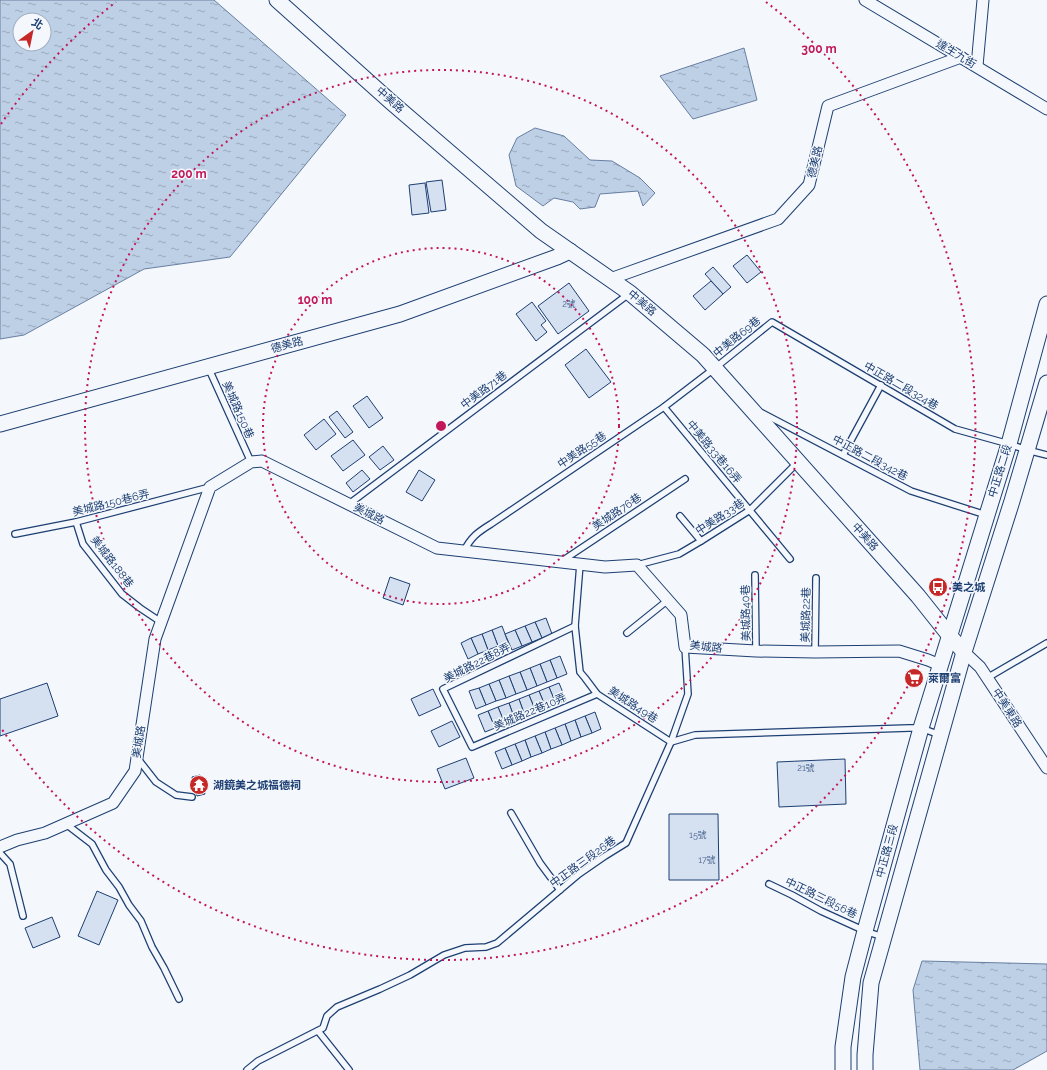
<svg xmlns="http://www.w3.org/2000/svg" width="1047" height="1070" viewBox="0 0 1047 1070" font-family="Raleway,'Noto Sans TC',sans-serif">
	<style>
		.water { fill: url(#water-ripples); stroke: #687fa3; fill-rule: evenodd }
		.building { fill: #d5e0f0; stroke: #1d3f73 }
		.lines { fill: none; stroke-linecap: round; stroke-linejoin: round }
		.lane-casing { stroke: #1d3f73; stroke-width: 8 }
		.street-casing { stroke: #1d3f73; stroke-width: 13 }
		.secondary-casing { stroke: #1d3f73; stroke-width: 17 }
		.lane { stroke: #f4f7fb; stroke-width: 5.5 }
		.street { stroke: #f4f7fb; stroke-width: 11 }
		.secondary { stroke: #f4f7fb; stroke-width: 15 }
		.ring { fill: none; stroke: #c2185b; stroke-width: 2; stroke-dasharray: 2 4 }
		.labels { text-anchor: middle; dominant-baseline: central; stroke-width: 3; stroke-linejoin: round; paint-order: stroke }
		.number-label { font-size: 9px; fill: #4b6792 }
		.street-label { font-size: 11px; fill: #1d3f73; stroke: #f4f7fb }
		.poi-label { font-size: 11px; font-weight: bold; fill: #1d3f73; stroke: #f4f7fb; text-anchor: start }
		.centre { fill: #c2185b; stroke: #f4f7fb; stroke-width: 2 }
		.ring-label { font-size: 12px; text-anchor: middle; font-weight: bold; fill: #c2185b; stroke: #f4f7fb; stroke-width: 3; stroke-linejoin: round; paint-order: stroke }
	</style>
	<defs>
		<pattern id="water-ripples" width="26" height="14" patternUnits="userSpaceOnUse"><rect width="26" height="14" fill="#bed0e5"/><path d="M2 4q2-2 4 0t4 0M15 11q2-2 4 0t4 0" fill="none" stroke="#9aaabe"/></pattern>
	</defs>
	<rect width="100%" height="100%" fill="#f4f7fb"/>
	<g class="water">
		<path d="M0,0H214L346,115L230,257L144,269L24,335L0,339ZM20,20H44V44H20Z"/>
		<path d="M744,48L757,100L693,119L660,76Z"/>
		<path d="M535,128L564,136L590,160L612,161L640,178L655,193L643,206L638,191L600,194L595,207L580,209L573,202L554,198L543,206L516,186L509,155L517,138Z"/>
		<path d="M922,961L1047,964V1051L1013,1070H920L913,990Z"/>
	</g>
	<g class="building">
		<path d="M442,180L446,210L431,212L426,182Z"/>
		<path d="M425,183L429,213L412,215L409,185Z"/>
		<path d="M747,255L761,272L747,283L733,266Z"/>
		<path d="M713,267L731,287L723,294L705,274Z"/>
		<path d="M711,281L723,294L705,310L693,296Z"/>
		<path d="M569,283L589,311L558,334L538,306Z"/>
		<path d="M532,302L546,321L541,325L547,332L536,341L516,314Z"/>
		<path d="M586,349L611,382L589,398L565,365Z"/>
		<path d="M367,396L383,418L369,428L353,406Z"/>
		<path d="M337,411L353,432L345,438L329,417Z"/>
		<path d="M324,419L336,434L316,450L304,435Z"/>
		<path d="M353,440L365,455L343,471L331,456Z"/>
		<path d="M383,446L394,460L380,470L369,457Z"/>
		<path d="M362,470L370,479L353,492L346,483Z"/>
		<path d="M419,470L435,480L422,501L406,492Z"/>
		<path d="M390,577L410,584L403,605L383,598Z"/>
		<path d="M546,618L552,634L542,638L535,622Z"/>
		<path d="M535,622L542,638L532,642L525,626Z"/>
		<path d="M502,626L508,642L498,646L492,630Z"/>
		<path d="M525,626L532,642L522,646L515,630Z"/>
		<path d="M492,630L498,646L488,650L482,634Z"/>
		<path d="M515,630L522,646L512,650L505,634Z"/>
		<path d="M482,634L488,650L478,654L471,638Z"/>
		<path d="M471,638L478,654L468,659L461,643Z"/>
		<path d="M560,656L567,674L557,678L550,660Z"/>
		<path d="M550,660L557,678L547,682L540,664Z"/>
		<path d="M540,664L547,682L537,686L530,668Z"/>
		<path d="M530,668L537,686L527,690L520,672Z"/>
		<path d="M520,672L527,690L516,694L509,676Z"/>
		<path d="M509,676L516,694L506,698L499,680Z"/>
		<path d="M499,680L506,698L496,701L489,684Z"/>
		<path d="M47,683L58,716L0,736V699Z"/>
		<path d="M559,683L566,700L556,704L549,687Z"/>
		<path d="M489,684L496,701L486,705L479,688Z"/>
		<path d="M549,687L556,704L546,708L539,691Z"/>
		<path d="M479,688L486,705L476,709L469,691Z"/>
		<path d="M433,689L441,706L419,716L411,699Z"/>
		<path d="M539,691L546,708L536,712L529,695Z"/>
		<path d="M529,695L536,712L525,716L519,699Z"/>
		<path d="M519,699L525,716L515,720L509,703Z"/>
		<path d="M509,703L515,720L505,724L498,707Z"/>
		<path d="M498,707L505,724L495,728L488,711Z"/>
		<path d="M488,711L495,728L485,732L478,715Z"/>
		<path d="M595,712L601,729L592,733L585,716Z"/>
		<path d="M585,716L592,733L581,737L575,720Z"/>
		<path d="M575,720L581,737L571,741L565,724Z"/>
		<path d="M452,721L460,737L439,747L431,731Z"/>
		<path d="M565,724L571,741L562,745L555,728Z"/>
		<path d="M555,728L562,745L551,749L545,732Z"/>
		<path d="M545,732L551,749L542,753L535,736Z"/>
		<path d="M535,736L542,753L531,757L525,740Z"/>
		<path d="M525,740L531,757L522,761L515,744Z"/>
		<path d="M515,744L522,761L512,765L505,748Z"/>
		<path d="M505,748L512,765L502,769L495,752Z"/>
		<path d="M466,758L474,778L445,789L437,769Z"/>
		<path d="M845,759L846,804L779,807L777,762Z"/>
		<path d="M200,775L205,794L197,796L192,777Z"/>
		<path d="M669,814H718L719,880H669Z"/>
		<path d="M97,891L118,900L99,945L78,936Z"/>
		<path d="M52,917L60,937L33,948L25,928Z"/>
	</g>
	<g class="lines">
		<defs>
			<g id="lane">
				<path d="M208,367L251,462"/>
				<path d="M664,407L790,559"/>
				<path d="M762,413L911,491L986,515"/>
				<path d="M843,455L881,385"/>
				<path d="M349,504L630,293"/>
				<path d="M680,516L701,541"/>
				<path d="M76,522L83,544L122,594L140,608L161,622"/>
				<path d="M15,534L76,522L210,487"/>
				<path d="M464,551C471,537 478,532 491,524L664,407L715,368L772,322L955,429L1009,444L1027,450L1047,455"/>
				<path d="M562,561L685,479"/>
				<path d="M580,564L575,626L580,672L585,678L597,694L671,742"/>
				<path d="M637,565L679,554L701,541L750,510L797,463"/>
				<path d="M755,575L756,651"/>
				<path d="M575,626L443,689L472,747L597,694"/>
				<path d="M627,633L668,600"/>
				<path d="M815,652L816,578"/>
				<path d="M987,678L1047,643"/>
				<path d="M671,742L695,735L909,728H921L940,735"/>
				<path d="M138,759L156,782L176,795L192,797"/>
				<path d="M511,813L540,863L560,890"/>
				<path d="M66,824L92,844L106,870L119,887L129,905L141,921L152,947L164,968L179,999"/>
				<path d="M0,853L10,864L23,916"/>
				<path d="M769,884L792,895L821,911L865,931L883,937"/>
				<path d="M318,1031L349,1070"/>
				<path d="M247,1070L258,1061L323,1028L327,1016L337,1007L380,989L410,975L444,955L465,948L486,947L497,943L579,874L605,856L626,843L671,742L688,694L685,647"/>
			</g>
			<g id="street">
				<path d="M865,0L1047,109"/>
				<path d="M977,66L983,0"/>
				<path d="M610,279L778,219L809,185L828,106L961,57"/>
				<path d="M964,652L980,667L1047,768"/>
				<path d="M0,847L17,840L45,833L113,803L135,771L155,639L210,487L251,462L262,461L437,548L605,567L637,565L681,615L685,647L756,651L815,652L899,651L928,660L940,665"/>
			</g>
			<g id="secondary">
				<path d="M277,0L391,102L541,231L630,293L703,355L918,596L949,635L964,652"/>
				<path d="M0,424L400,314L557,257L570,251"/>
				<path d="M843,1070V1047L853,977L865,931L921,728L1009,444L1047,304"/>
				<path d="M865,1070V1055L871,983L964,652L1012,501L1047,383"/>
			</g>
		</defs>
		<use href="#lane" class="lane-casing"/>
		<use href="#street" class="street-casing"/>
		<use href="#secondary" class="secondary-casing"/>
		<use href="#lane" class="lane"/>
		<use href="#street" class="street"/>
		<use href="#secondary" class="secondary"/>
	</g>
	<g class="ring">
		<circle cx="441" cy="426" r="178"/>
		<circle cx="441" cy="426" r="356"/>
		<path d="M1 124A534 534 0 0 1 116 2M766 2A534 534 0 1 1 1 728"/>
	</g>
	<defs>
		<symbol id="bus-disc" viewBox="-11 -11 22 22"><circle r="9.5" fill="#c62828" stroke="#f4f7fb"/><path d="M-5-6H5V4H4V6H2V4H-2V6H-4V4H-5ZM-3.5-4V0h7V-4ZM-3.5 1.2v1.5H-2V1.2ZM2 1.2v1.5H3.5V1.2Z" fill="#fff"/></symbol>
		<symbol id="supermarket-disc" viewBox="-11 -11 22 22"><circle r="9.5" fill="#c62828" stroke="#f4f7fb"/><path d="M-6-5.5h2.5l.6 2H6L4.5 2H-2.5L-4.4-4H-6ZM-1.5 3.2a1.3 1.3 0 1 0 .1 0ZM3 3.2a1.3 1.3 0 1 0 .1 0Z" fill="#fff"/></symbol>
		<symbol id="temple-disc" viewBox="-11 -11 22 22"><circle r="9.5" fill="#c62828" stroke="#f4f7fb"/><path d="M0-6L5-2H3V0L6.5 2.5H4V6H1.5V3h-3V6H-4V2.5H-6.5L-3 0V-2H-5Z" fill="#fff"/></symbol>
	</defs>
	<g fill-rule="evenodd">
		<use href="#bus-disc" x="927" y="576" width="22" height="22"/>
		<use href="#supermarket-disc" x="903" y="667" width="22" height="22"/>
		<use href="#temple-disc" x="188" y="774" width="22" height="22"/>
	</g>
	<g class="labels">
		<g class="number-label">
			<text x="569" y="304">2號</text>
			<text x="806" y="768">21號</text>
			<text x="698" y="835">15號</text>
			<text x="707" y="860">17號</text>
		</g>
		<g class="street-label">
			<text transform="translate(956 54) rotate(31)">達生九街</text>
			<text transform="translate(390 100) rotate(41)">中美路</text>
			<text transform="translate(815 162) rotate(-77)">德美路</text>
			<text transform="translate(642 303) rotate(40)">中美路</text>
			<text transform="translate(737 337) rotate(-39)">中美路69巷</text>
			<text transform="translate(287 345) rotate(-15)">德美路</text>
			<text transform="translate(901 386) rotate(30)">中正路二段324巷</text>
			<text transform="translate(484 390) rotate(-37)">中美路71巷</text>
			<text transform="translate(238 410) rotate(66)">美城路150巷</text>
			<text transform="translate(582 450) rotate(-34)">中美路55巷</text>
			<text transform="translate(714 452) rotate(50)">中美路33巷16弄</text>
			<text transform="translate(870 458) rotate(28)">中正路二段342巷</text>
			<text transform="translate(1000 471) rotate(-73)">中正路二段</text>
			<text transform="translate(111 503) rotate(-14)">美城路150巷6弄</text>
			<text transform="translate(617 512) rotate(-34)">美城路76巷</text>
			<text transform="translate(369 514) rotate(27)">美城路</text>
			<text transform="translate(720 517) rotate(-33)">中美路33巷</text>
			<text transform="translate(865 537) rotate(48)">中美路</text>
			<text transform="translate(112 562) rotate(52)">美城路188巷</text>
			<text transform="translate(746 613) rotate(-91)">美城路40巷</text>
			<text transform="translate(806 615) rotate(-89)">美城路22巷</text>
			<text transform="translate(706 647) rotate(6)">美城路</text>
			<text transform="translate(477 663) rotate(-27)">美城路22巷8弄</text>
			<text transform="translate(633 705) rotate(33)">美城路49巷</text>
			<text transform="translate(1007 708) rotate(57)">中美東路</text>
			<text transform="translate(530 712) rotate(-23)">美城路22巷10弄</text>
			<text transform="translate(139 742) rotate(-81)">美城路</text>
			<text transform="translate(887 851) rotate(-75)">中正路三段</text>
			<text transform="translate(583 862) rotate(-36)">中正路三段26巷</text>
			<text transform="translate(821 898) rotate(26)">中正路三段56巷</text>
		</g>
		<g class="poi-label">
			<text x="952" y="587">美之城</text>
			<text x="928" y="678">萊爾富</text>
			<text x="213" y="785">湖鏡美之城福德祠</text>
		</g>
	</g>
	<circle cx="441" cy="426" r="6" class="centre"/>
	<g class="ring-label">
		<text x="819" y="53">300 m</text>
		<text x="189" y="178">200 m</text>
		<text x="315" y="304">100 m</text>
	</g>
	<g transform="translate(32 32) rotate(33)"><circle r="19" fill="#f4f7fb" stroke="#9eadc5"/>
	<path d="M0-3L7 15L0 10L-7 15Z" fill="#c62828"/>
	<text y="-6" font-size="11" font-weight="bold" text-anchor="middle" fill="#1d3f73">北</text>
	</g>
</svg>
